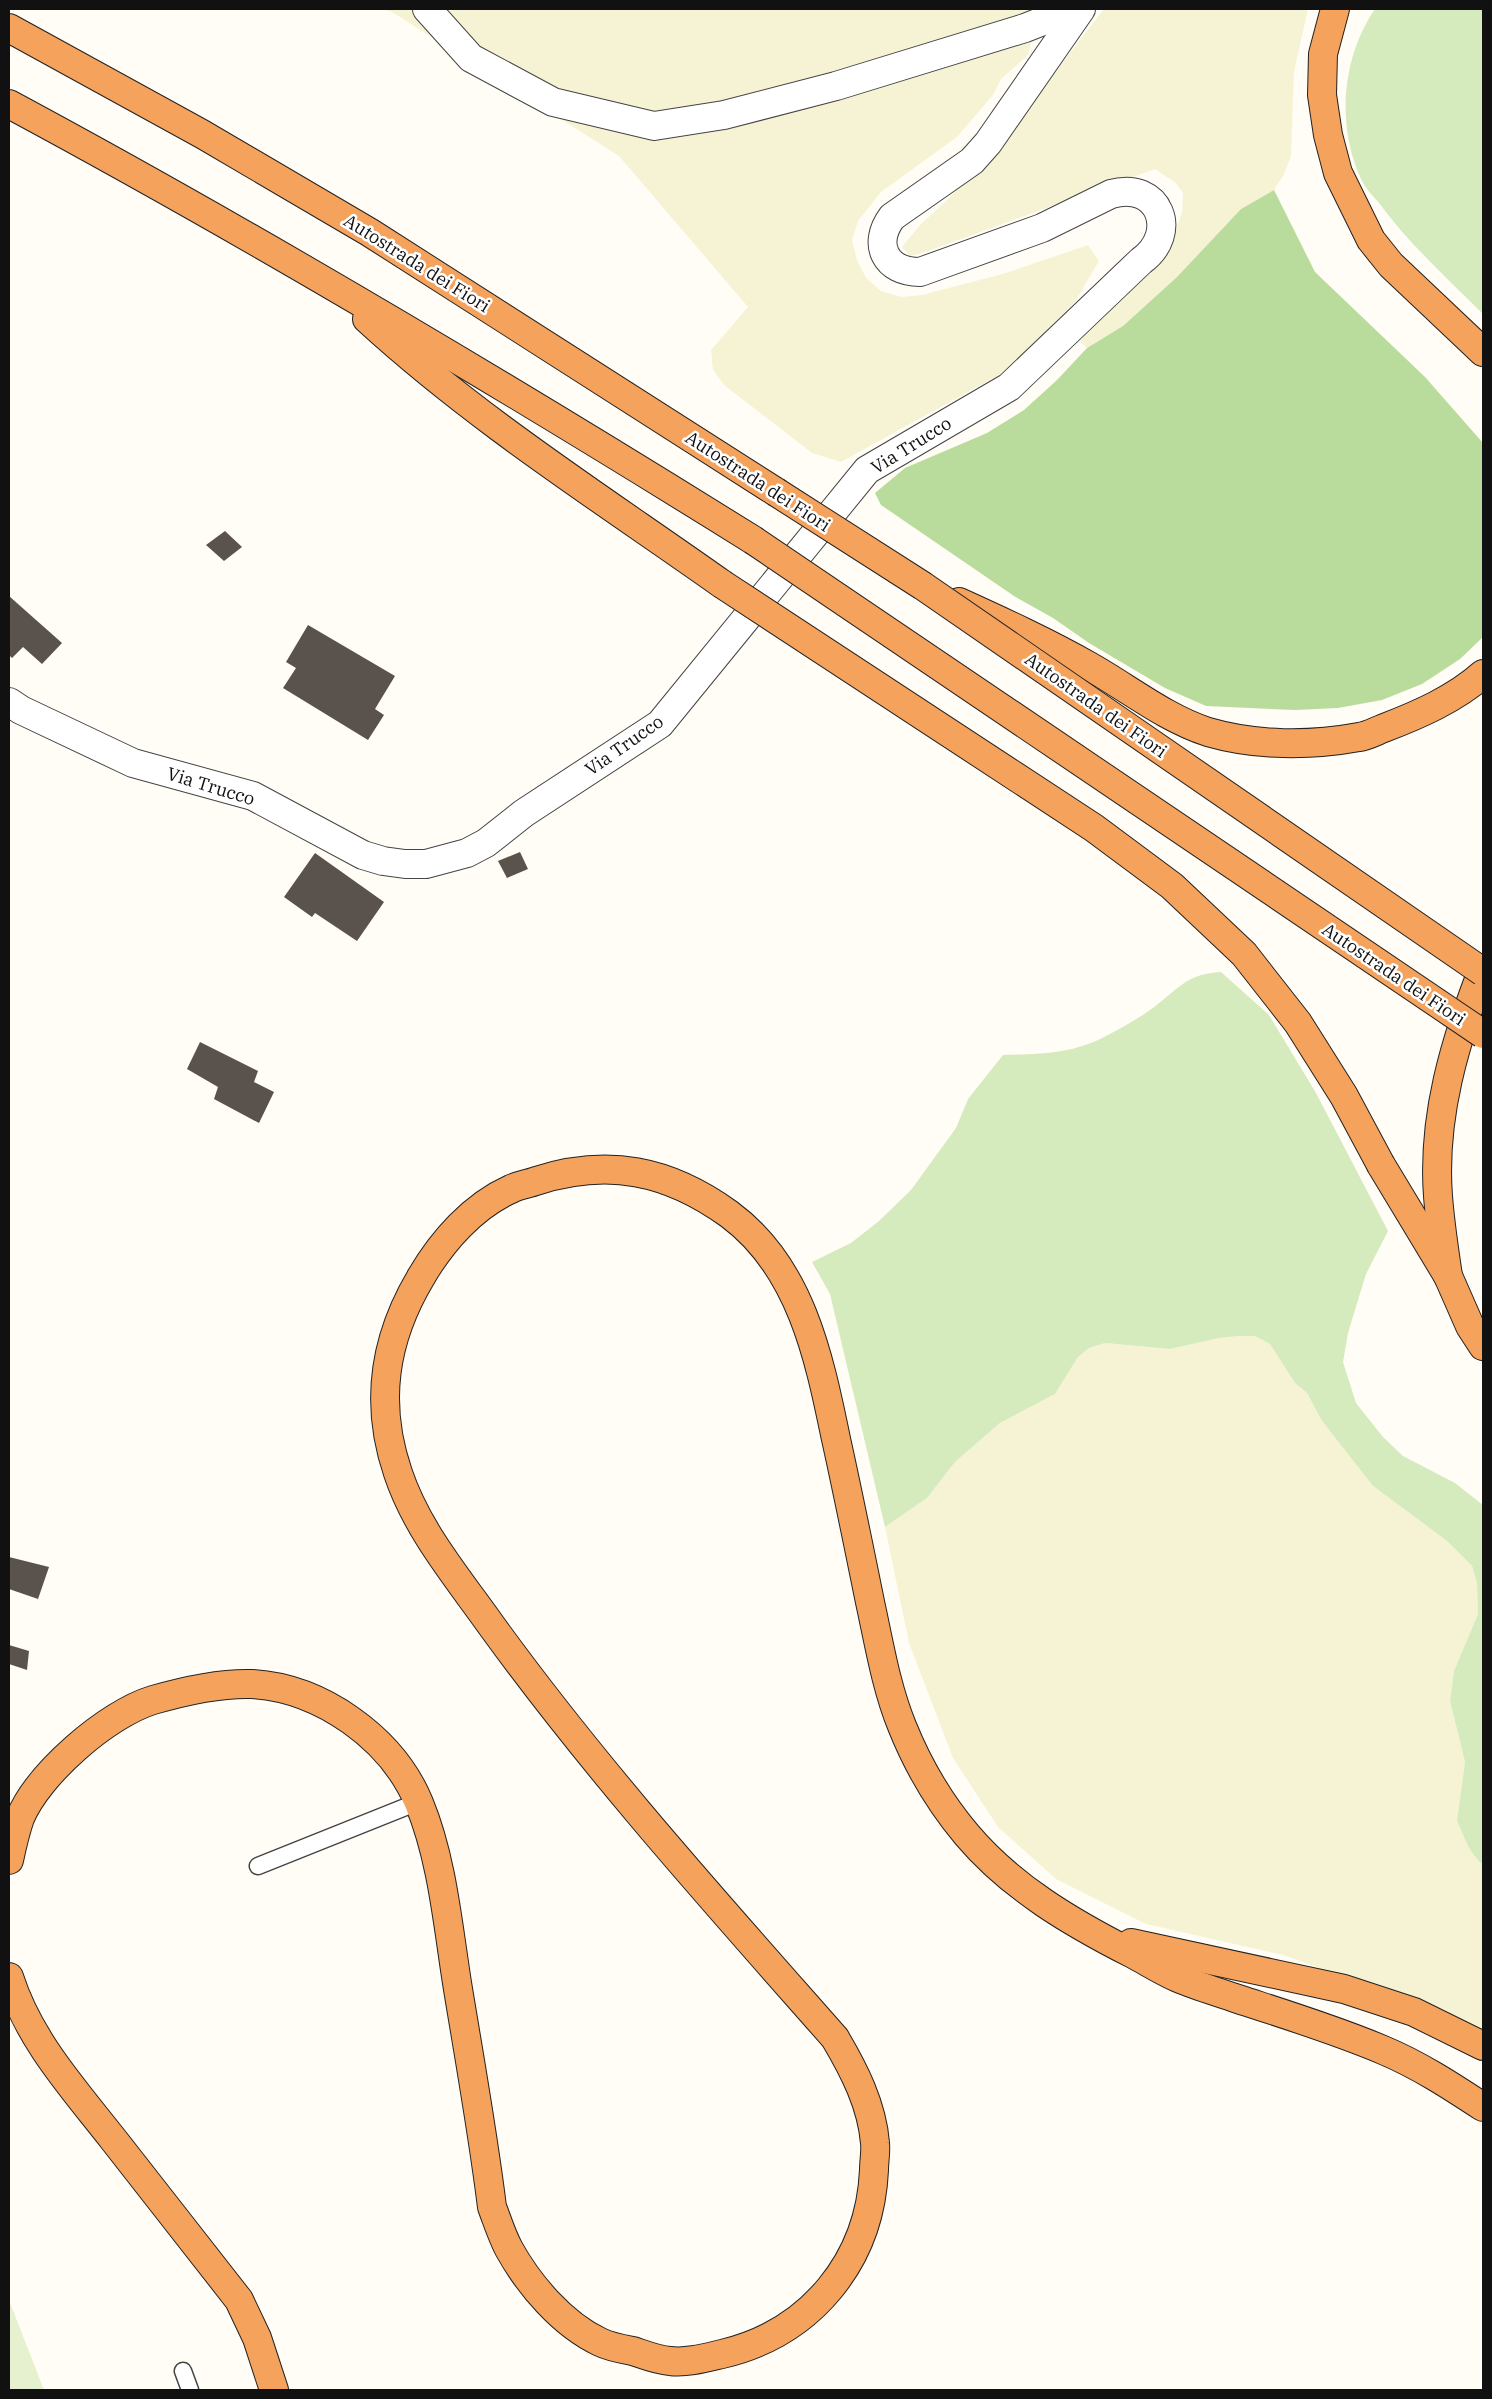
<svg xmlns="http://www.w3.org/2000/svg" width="1492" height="2399" viewBox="0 0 1492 2399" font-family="'IBM Plex Serif',serif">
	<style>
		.farmland { fill: #f6f3d4 }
		.green { fill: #d5ebbd }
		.forest { fill: #b9dc9c }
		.pitch { fill: #e6f2cf }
		.building { fill: #5a524d }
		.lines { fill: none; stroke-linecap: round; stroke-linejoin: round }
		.lane-casing { stroke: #444; stroke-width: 19 }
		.street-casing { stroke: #444; stroke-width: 30 }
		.highway-casing { stroke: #222; stroke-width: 30 }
		.lane { stroke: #fff; stroke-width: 16 }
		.street { stroke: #fff; stroke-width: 28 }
		.highway { stroke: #f5a25d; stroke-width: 28 }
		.highway-bridge-casing { stroke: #222; stroke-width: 30; stroke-linecap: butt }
		.highway-bridge { stroke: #f5a25d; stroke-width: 28 }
		.labels { text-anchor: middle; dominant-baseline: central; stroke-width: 5; stroke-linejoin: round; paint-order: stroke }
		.street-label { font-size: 18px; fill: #111; stroke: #fff }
	</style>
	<rect width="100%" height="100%" fill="#fffdf5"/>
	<g class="farmland">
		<path d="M383,9H1039L1028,55L1001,79L993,95L957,137L881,192L858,221L852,240L857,260L866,278L881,291L901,297L922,295L1006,273L1088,245L1099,261L1075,302L1006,371L841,462L812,453L724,385L713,370L711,350L748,307L619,156L392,12Z"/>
		<path d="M1104,9H1308L1294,72L1291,156L1284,174L1274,190L1241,209L1177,277L1123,326L1087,348L1078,339L1172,241L1182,212L1183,193L1176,183L1155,169L922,253L910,256L902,247L921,224L944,203L992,153Z"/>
		<path d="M1239,1336H1255L1270,1344L1295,1383L1307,1393L1322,1421L1373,1486L1447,1541L1472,1566L1477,1582L1478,1614L1454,1671L1450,1701L1465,1762L1457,1822L1479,1863L1483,1862V2033L1411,2001L1283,1955L1146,1924L1056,1879L998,1827L953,1758L909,1643L885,1527L927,1498L955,1462L1000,1423L1055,1394L1078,1357L1089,1348L1105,1343L1170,1349L1219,1338Z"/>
	</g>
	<g class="green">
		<path d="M1375,9H1483V314C1448,279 1409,244 1379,203C1373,196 1365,188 1361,179C1336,125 1342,57 1375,9Z"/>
		<path d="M1221,972L1269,1015L1316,1093L1388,1231L1366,1274L1348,1333L1343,1362L1356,1403L1383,1437L1403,1456L1455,1483L1483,1505V1862L1480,1863L1469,1848L1457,1821L1465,1762L1450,1701L1454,1671L1478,1614L1477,1583L1472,1566L1447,1541L1373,1486L1322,1421L1307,1393L1295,1383L1270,1344L1255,1336H1239L1219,1338L1170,1349L1105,1343L1089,1348L1078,1357L1055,1394L1000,1423L955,1462L927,1498L885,1527L830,1294L812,1262L851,1243L879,1221L911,1190L956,1128L968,1099L1003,1055C1042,1054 1073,1054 1108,1035C1125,1026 1143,1016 1158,1004C1181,986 1188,974 1221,972Z"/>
	</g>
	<path class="forest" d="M1274,190L1315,272L1425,377L1483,443V637L1460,659L1422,684L1382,700L1338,708L1295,710L1206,706L1165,688L1089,643L1053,618L1014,596L881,505L875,493L905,468L987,433L1024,410L1057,380L1087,348L1123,326L1177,277L1241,209Z"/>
	<path class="pitch" d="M9,2300L44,2390H9Z"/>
	<g class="building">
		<path d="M225,531L242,547L224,561L206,545Z"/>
		<path d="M9,596L62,643L42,664L23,647L12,658L9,655Z"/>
		<path d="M308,625L395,676L375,709L384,715L368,740L283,688L296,668L286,662Z"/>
		<path d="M520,852L528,869L507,878L498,861Z"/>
		<path d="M315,853L384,902L357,941L315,913L312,917L284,897Z"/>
		<path d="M200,1042L258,1071L254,1082L274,1092L259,1123L214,1099L218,1087L187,1069Z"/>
		<path d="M9,1557L49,1567L38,1599L9,1589Z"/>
		<path d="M9,1645L29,1651L27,1670L9,1664Z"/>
	</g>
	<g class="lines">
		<defs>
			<g id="lane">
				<path d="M258,1866L418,1802"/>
				<path d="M183,2371L190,2390"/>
			</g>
			<g id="street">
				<path d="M427,9L471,58L553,102L654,126L724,115L836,86L1025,28L1073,9"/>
				<path d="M9,702L21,710L133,763L253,796L363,855L383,861L405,864H426L467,853L486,843L524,813L660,724L867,470L1009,387L1141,261C1180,233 1159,180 1111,194L1042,228L920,272C885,272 872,244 892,217L972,161L988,143L1081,9"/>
			</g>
			<g id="highway">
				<path d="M1335,9L1323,54L1322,95L1328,135L1338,173L1371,240L1391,265L1483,352"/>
				<path d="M9,28L202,134L369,232L776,492"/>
				<path d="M9,104C262,240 509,388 753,540"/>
				<path d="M367,319C476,419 602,499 722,584"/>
				<path d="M959,602C1003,622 1047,642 1089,666C1128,688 1165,718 1208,732C1256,746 1310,746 1359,737C1367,736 1376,731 1384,728C1418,715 1455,699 1483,674"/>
				<path d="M1381,1165L1448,1276L1470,1326L1483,1346"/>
				<path d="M1448,1276C1444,1249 1440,1223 1438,1196C1432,1117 1455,1041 1483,969"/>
				<path d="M9,1860C12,1846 15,1832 20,1818C38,1774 107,1714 153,1700C184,1691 219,1683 252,1684C321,1688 392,1738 419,1803C443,1861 448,1928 458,1989C470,2062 483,2134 492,2207C497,2220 502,2236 509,2249C529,2285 562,2324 600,2342C610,2347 622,2349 633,2351C645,2355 657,2360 670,2361C687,2363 705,2358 722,2354C811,2333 870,2261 874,2170C874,2161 876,2152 875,2143C872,2105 854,2070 835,2038C717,1904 596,1770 491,1625C457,1577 417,1530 398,1473C374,1403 384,1339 421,1277C442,1241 473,1206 511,1189C519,1185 528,1184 536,1181C608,1158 668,1170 729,1214C801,1267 819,1357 836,1439C848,1493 859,1548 870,1602C879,1643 886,1687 902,1726C918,1766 940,1803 967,1835C1012,1888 1072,1923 1133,1954C1148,1962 1162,1971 1178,1978C1197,1986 1218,1992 1238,1999C1287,2015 1336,2030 1383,2050C1419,2065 1451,2086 1483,2107"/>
				<path d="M1131,1943L1344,1989L1414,2012L1483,2046"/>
				<path d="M9,1977C29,2040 73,2088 113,2139C155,2193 197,2246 239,2300L257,2338L274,2390"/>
			</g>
		</defs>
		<use href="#lane" class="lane-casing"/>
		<use href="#street" class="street-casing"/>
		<use href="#highway" class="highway-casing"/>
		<use href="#lane" class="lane"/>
		<use href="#street" class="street"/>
		<use href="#highway" class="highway"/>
		<defs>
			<g id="highway-bridge">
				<path d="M776,492L923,586L1483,972"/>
				<path d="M753,540L1483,1034"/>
				<path d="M722,584L1094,828L1172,886L1244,954L1298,1023L1344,1096L1381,1165"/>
			</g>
		</defs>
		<use href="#highway-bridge" class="highway-bridge-casing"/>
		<use href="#highway-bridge" class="highway-bridge"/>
	</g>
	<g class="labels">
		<g class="street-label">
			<text transform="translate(417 263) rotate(32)">Autostrada dei Fiori</text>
			<text transform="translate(911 445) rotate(-32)">Via Trucco</text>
			<text transform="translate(758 481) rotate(33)">Autostrada dei Fiori</text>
			<text transform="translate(1096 705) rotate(35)">Autostrada dei Fiori</text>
			<text transform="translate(624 745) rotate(-35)">Via Trucco</text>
			<text transform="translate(211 786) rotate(17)">Via Trucco</text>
			<text transform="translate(1394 974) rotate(34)">Autostrada dei Fiori</text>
		</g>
	</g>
	<rect width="1492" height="2399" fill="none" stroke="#111111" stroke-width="20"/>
</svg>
